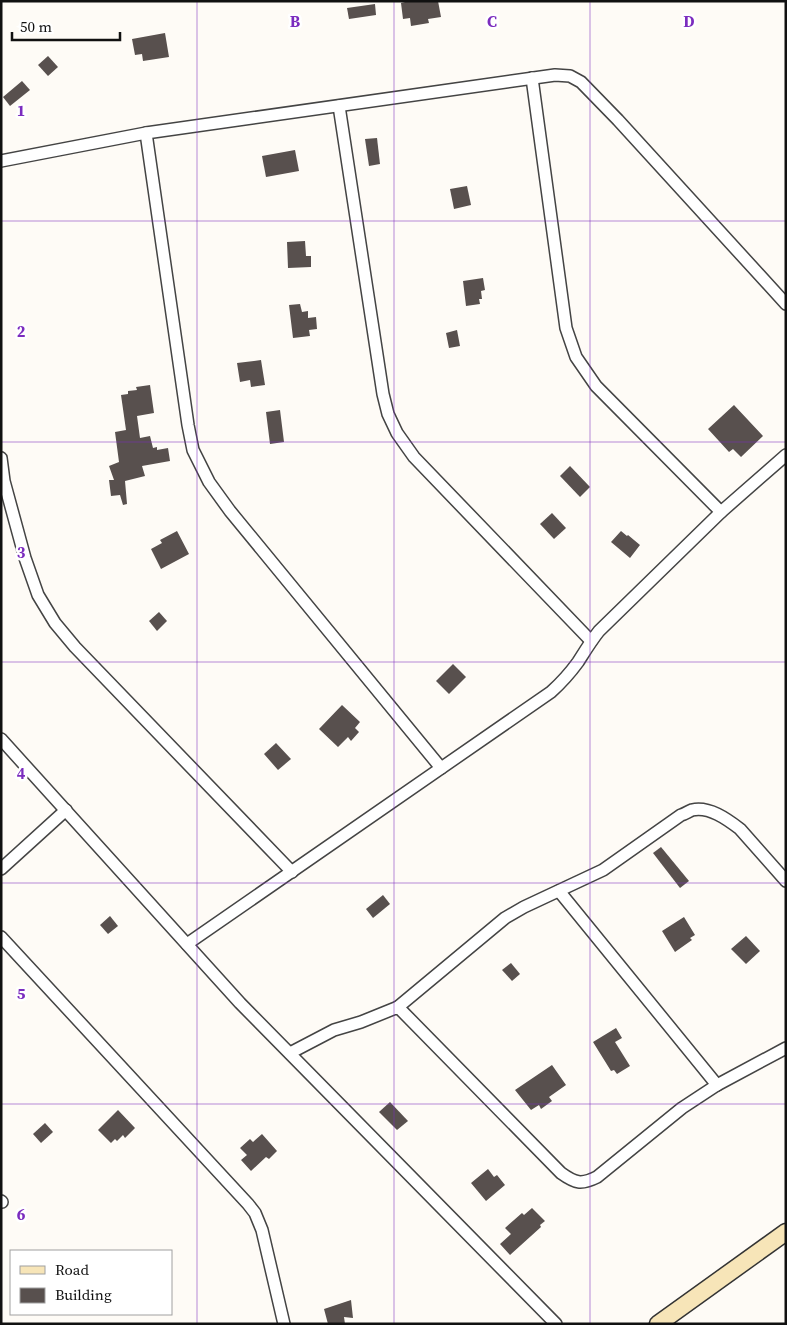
<svg xmlns="http://www.w3.org/2000/svg" width="787" height="1325" viewBox="0 0 787 1325" font-family="'Source Serif 4',serif">
	<style>
		.building { fill: #58504e }
		.lines { fill: none; stroke-linecap: round; stroke-linejoin: round }
		.street-casing { stroke: #444; stroke-width: 14 }
		.secondary-casing { stroke: #333; stroke-width: 19 }
		.street { stroke: #fff; stroke-width: 11 }
		.secondary { stroke: #f7e5b8; stroke-width: 16 }
		.grid { fill: none; stroke: #7b2cbf; stroke-width: 1; stroke-opacity: 0.55 }
		.grid-label { font-size: 16px; text-anchor: middle; font-weight: bold; fill: #7b2cbf; stroke: #fff; stroke-width: 5; stroke-linejoin: round; paint-order: stroke }
	</style>
	<rect width="100%" height="100%" fill="#fefbf6"/>
	<g class="building">
		<path d="M409,1H438L441,17L428,19L429,23L411,26L410,18L403,19L401,3Z"/>
		<path d="M375,4L376,15L349,19L347,8Z"/>
		<path d="M165,33L169,57L143,61L142,54L135,55L132,39Z"/>
		<path d="M48,56L58,67L48,76L38,65Z"/>
		<path d="M22,81L30,90L10,106L3,97Z"/>
		<path d="M377,138L380,164L369,166L365,139Z"/>
		<path d="M295,150L299,171L266,177L262,156Z"/>
		<path d="M467,186L471,205L454,209L450,189Z"/>
		<path d="M305,241L306,256H311V267L288,268L287,242Z"/>
		<path d="M483,278L485,290L481,291L482,299H479L480,304L466,306L463,281Z"/>
		<path d="M300,304L302,312L308,311V318L316,317L317,329L309,330L310,336L293,338L289,305Z"/>
		<path d="M457,330L460,346L449,348L446,333Z"/>
		<path d="M261,360L265,385L251,387L250,380L240,382L237,363Z"/>
		<path d="M150,385L154,413L137,416L140,438L150,436L153,448L157,447V450L168,448L170,461L142,466L145,476L125,481L127,504L123,505L120,495L111,496L109,480H114L109,466L119,462L115,432L126,430L121,395L128,394V391L137,390L136,387Z"/>
		<path d="M734,405L763,436L741,457L733,449L729,452L708,429Z"/>
		<path d="M280,410L284,442L270,444L266,412Z"/>
		<path d="M570,466L590,487L580,497L560,476Z"/>
		<path d="M552,513L566,528L554,539L540,524Z"/>
		<path d="M177,531L189,554L161,569L151,549L162,543L160,540Z"/>
		<path d="M621,531L627,536L628,535L640,545L630,558L611,542Z"/>
		<path d="M159,612L167,621L157,631L149,621Z"/>
		<path d="M453,664L466,677L449,694L436,681Z"/>
		<path d="M342,705L360,722L355,728L359,732L351,741L348,737L338,747L319,729Z"/>
		<path d="M276,743L291,759L278,770L264,754Z"/>
		<path d="M661,847L689,881L680,888L653,853Z"/>
		<path d="M383,895L390,904L373,918L366,909Z"/>
		<path d="M110,916L118,926L108,934L100,925Z"/>
		<path d="M684,917L695,935L690,938L692,940L675,952L662,931Z"/>
		<path d="M746,936L760,951L746,964L731,949Z"/>
		<path d="M511,963L520,974L512,981L502,970Z"/>
		<path d="M616,1028L622,1038L615,1042L630,1066L617,1074L614,1070L611,1071L593,1042Z"/>
		<path d="M552,1065L566,1085L549,1097L552,1101L541,1109L539,1105L531,1110L515,1090Z"/>
		<path d="M390,1102L408,1121L397,1130L379,1112Z"/>
		<path d="M118,1110L135,1128L125,1138L123,1135L117,1141L115,1139L111,1143L98,1130Z"/>
		<path d="M45,1123L53,1132L41,1143L33,1134Z"/>
		<path d="M262,1134L277,1151L269,1159L266,1157L251,1171L241,1160L247,1155L240,1148L250,1139L253,1142Z"/>
		<path d="M488,1169L494,1177L497,1175L505,1185L486,1201L471,1183Z"/>
		<path d="M532,1208L545,1221L540,1225L541,1227L510,1255L500,1244L511,1234L505,1228L522,1213L524,1215Z"/>
		<path d="M351,1300L353,1318L344,1317L345,1324H328L324,1309Z"/>
	</g>
	<g class="lines">
		<defs>
			<g id="street">
				<path d="M532,78L566,328L576,357L596,386L721,512"/>
				<path d="M339,106L383,394L388,414L397,433L414,457L591,641"/>
				<path d="M146,133L188,425L193,450L209,482L230,511L441,768"/>
				<path d="M1,161L146,133L555,75L570,76L581,82L618,120L786,304"/>
				<path d="M1,458L4,481L25,558L38,595L55,623L75,647L292,872"/>
				<path d="M1,739L240,1003L556,1324"/>
				<path d="M1,869L66,810"/>
				<path d="M559,891L717,1085"/>
				<path d="M1,937L248,1204L255,1213L262,1230L284,1324"/>
				<path d="M187,944L551,692C561,683 570,673 578,662C585,651 591,641 599,631L721,512L786,455"/>
				<path d="M398,1007L505,918L524,907L603,870L681,815C685,814 689,811 692,810C709,806 727,819 740,829L786,881"/>
				<path d="M290,1053L334,1030L361,1022L398,1007L561,1173C575,1183 581,1185 597,1177L682,1108L717,1085L786,1048"/>
				<path d="M1,1201L2,1202"/>
			</g>
			<path id="secondary" d="M658,1324L786,1232"/>
		</defs>
		<use href="#street" class="street-casing"/>
		<use href="#secondary" class="secondary-casing"/>
		<use href="#street" class="street"/>
		<use href="#secondary" class="secondary"/>
	</g>
	<path class="grid" d="M197,1V1324M394,1V1324M590,1V1324M1,221H786M1,442H786M1,662H786M1,883H786M1,1104H786"/>
	<g class="grid-label">
		<text x="295" y="27">B</text>
		<text x="492" y="27">C</text>
		<text x="689" y="27">D</text>
		<text x="21" y="116">1</text>
		<text x="21" y="337">2</text>
		<text x="21" y="558">3</text>
		<text x="21" y="779">4</text>
		<text x="21" y="999">5</text>
		<text x="21" y="1220">6</text>
	</g>
	<rect width="787" height="1325" fill="none" stroke="#111111" stroke-width="5"/>
	<rect x="10" y="1250" width="162" height="65" fill="#ffffff" stroke="#a0a0a0"/>
	<rect x="20" y="1266" width="25" height="8" fill="#f7e5b8" stroke="#a0a0a0"/>
	<text x="55" y="1275" font-size="15" fill="#111111">Road</text>
	<rect x="20" y="1288" width="25" height="15" fill="#58504e" stroke="#a0a0a0"/>
	<text x="55" y="1300" font-size="15" fill="#111111">Building</text>
	<path d="M12 32v8h108v-8" fill="none" stroke="#111111" stroke-width="2.5"/>
	<text x="20" y="32" font-size="15" fill="#111111" stroke="#ffffff" stroke-width="4" paint-order="stroke">50 m</text>
</svg>
